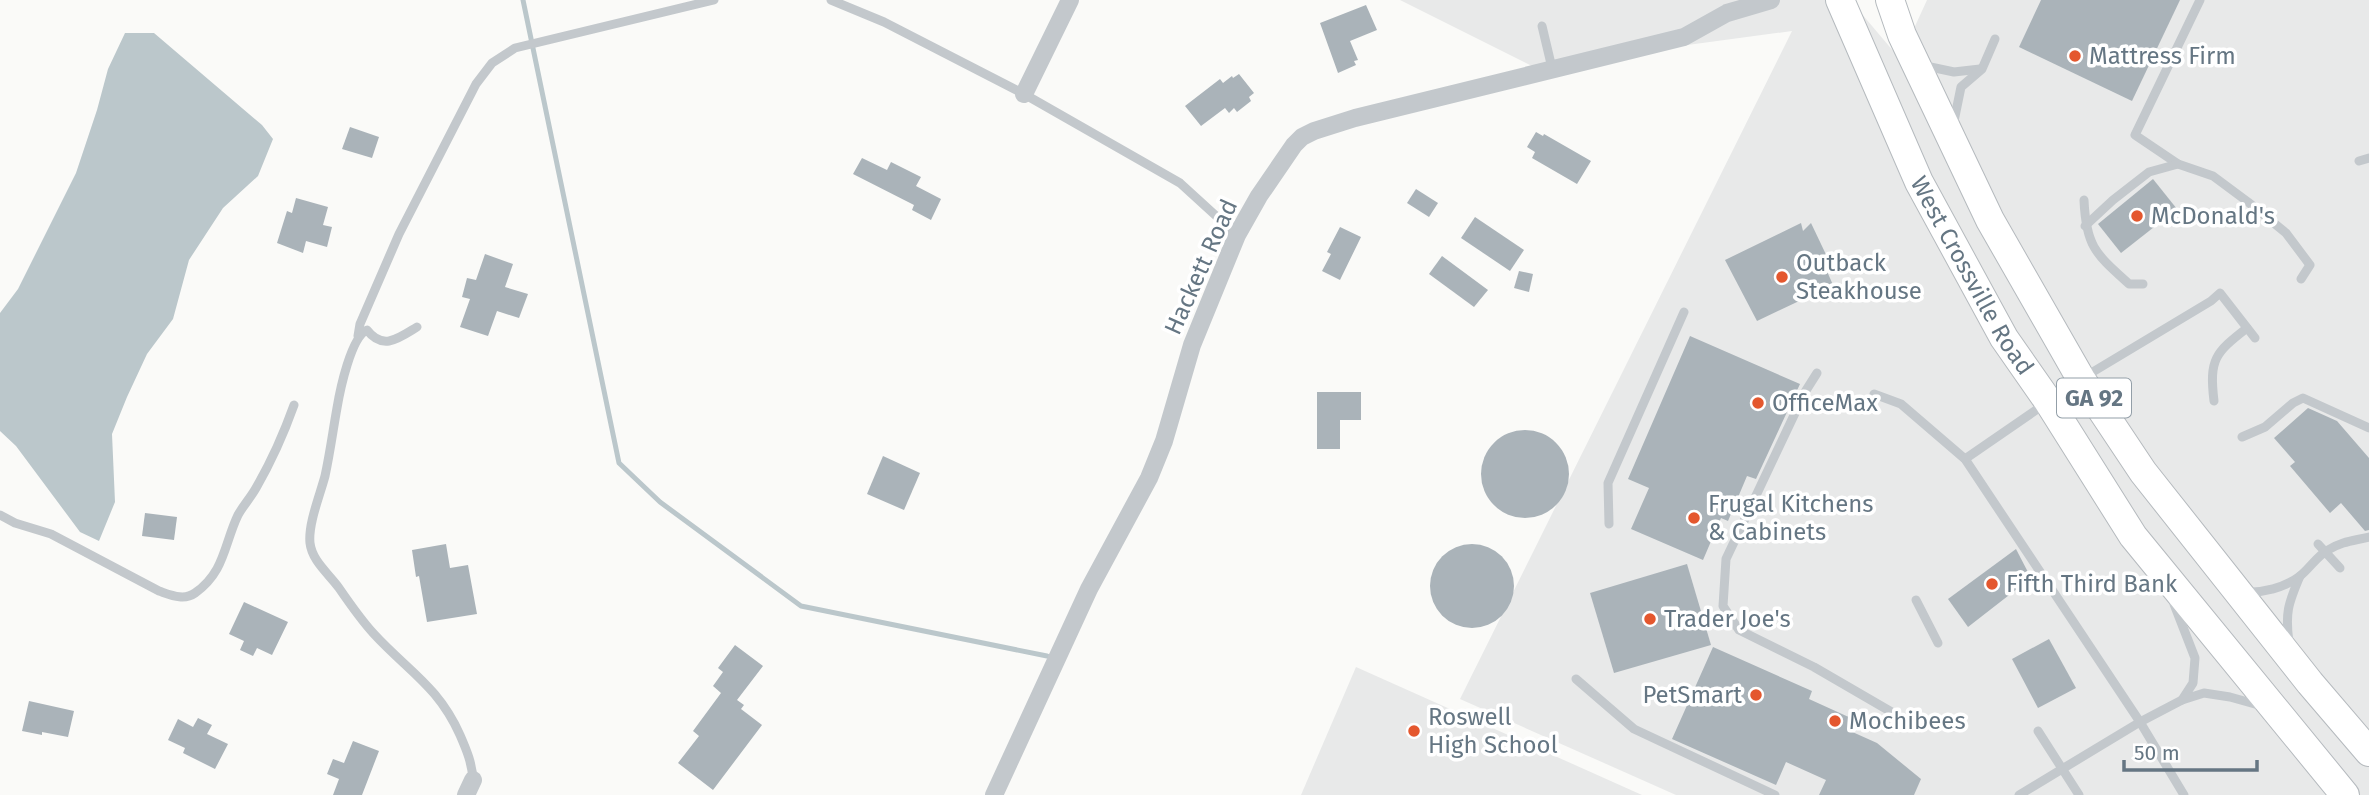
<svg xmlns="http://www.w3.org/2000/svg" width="2369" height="795" viewBox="0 0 2369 795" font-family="'Fira Sans',sans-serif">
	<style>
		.built { fill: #e8e9e9 }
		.water { fill: #bbc7cb }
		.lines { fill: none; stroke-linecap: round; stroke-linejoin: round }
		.stream { stroke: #bbc7cb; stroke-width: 5 }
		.building { fill: #aab3b9 }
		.primary-casing { stroke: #b5babe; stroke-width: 30 }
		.service { stroke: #c3c8cc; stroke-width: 9 }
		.minor { stroke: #c3c8cc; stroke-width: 18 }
		.primary { stroke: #fff; stroke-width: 28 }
		.poi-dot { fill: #e4572e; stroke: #fff; stroke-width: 2.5 }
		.labels { text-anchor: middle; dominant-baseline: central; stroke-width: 7; stroke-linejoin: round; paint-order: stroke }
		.shield { fill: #fff; stroke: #939fa8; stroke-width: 2 }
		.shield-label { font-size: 23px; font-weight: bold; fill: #657683 }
		.poi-label { font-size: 24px; fill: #657683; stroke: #fff; text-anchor: start }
		.street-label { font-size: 24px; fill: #657683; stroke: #fff }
	</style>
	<rect width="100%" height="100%" fill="#fafaf8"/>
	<g class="built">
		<path d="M1400,0H1850L1900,59L1927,0H2369V795H1676L1460,699L1792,31L1532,66Z"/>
		<path d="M1356,667L1642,795H1301Z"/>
	</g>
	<path class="water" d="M125,33H154L262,125L273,139L258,176L223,208L189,260L173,319L147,354L127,397L112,434L115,502L99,541L80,532L16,446L0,431V313L18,289L76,173L97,110L108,69Z"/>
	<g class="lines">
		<path class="stream" d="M523,0L619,463L660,502L801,606L1047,656"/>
	</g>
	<g class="building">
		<path d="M2041,0H2180L2132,101L2019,47Z"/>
		<path d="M1366,5L1377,30L1350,41L1358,60L1354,61L1356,65L1338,73L1320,23Z"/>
		<path d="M1239,74L1254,93L1249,97L1251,101L1237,112L1234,108L1229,113L1225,108L1201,126L1185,106L1220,79L1223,83L1232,76L1233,78Z"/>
		<path d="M350,127L379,137L372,158L342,149Z"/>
		<path d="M1536,132L1543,136L1544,134L1591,161L1577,184L1532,158L1535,152L1527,147Z"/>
		<path d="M862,158L887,170L891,162L921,177L916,186L941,199L931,220L912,210L914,205L853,174Z"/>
		<path d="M2153,179L2177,209L2121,253L2098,224Z"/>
		<path d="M1416,189L1438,203L1429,217L1407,203Z"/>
		<path d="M296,198L328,207L323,225L332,227L327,247L306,241L303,253L277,243L287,211L292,213Z"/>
		<path d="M1475,217L1524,250L1510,271L1461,238Z"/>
		<path d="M1801,223L1803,231L1811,223L1831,265L1826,269L1833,285L1757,321L1725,260Z"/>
		<path d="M1340,227L1361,237L1340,280L1322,271L1331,254L1327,252Z"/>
		<path d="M485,254L513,264L505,287L528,294L519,318L497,311L488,336L460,327L470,299L462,297L467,278L476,280Z"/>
		<path d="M1442,256L1488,290L1474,307L1429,274Z"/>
		<path d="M1519,271L1533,274L1529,292L1514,288Z"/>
		<path d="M1690,336L1800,384L1756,479L1747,476L1728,521L1721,518L1703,560L1631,529L1649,488L1628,479Z"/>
		<path d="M1317,392H1361V420H1340V449H1317Z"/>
		<path d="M2308,408L2337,421L2369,458V530L2365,531L2341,503L2330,513L2290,466L2295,462L2274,438Z"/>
		<circle cx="1525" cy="474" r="44"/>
		<path d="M883,456L920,473L904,510L867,494Z"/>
		<path d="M145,513L177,517L174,540L142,536Z"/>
		<circle cx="1472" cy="586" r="42"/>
		<path d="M446,544L450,568L468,565L477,614L427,622L419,576L416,577L412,550Z"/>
		<path d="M2016,549L2031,578L1968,627L1948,599Z"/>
		<path d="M1687,564L1711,645L1614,673L1590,593Z"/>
		<path d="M244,602L288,622L272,655L257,648L253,656L240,650L244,641L229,634Z"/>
		<path d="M2049,639L2076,688L2038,708L2012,659Z"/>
		<path d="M735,645L763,666L737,700L744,705L741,709L762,725L713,790L678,763L699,736L693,731L721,693L713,686L723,672L718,668Z"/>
		<path d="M1713,647L1812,691L1809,699L1853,719L1848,730L1877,743L1921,779L1914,795H1819L1826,780L1786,762L1776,785L1672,739Z"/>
		<path d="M29,701L74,711L68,737L42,732V735L22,731Z"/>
		<path d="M198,718L212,725L207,734L228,744L215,769L183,753L185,748L168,740L178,719L193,727Z"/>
		<path d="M353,741L379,751L362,795H333L339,779L327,774L333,759L344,763Z"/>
	</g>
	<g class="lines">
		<defs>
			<g id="primary">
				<path id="s1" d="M1840,0L1919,182L2004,338L2048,401L2133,536L2345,795"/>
				<path d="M1890,0L1902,35L1990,220L2081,379L2143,472L2310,683L2369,752"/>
			</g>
		</defs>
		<use href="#primary" class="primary-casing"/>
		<g class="service">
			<path d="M831,0L884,22L1024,94L1180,183L1237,235"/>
			<path d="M1542,26L1552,68"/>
			<path d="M1921,65L1954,72L1980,69"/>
			<path d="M1953,126L1961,87L1982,69L1995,39"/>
			<path d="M2359,161L2369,158"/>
			<path d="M2178,164L2135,135L2200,0"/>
			<path d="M2084,200C2086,247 2096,254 2129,284H2143"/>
			<path d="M2085,226L2113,200L2149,172L2178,164L2213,176L2248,202L2286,233L2310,265L2301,279"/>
			<path d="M417,327C399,338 383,351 367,330C351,337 340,390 337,408C333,430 330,453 325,476C320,495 308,524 310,543C312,561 329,574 339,588C350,604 361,620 374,634C408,671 438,686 460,735C467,751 472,763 473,780"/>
			<path d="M358,336L360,324L399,234L476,84L492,63L515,48L714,0"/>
			<path d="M1817,373L1805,392L1726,559L1723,606L1739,630L1814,667L1907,721"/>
			<path d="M1874,394L1901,404L1965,459L2140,722L2184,795"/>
			<path d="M2214,401C2209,359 2215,353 2247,328"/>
			<path d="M2242,437L2265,427L2293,403L2303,398L2369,428"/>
			<path d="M1965,459L2081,379L2211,301L2220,293L2255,338"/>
			<path d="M0,515L15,523L51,534L159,591C171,595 184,601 195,593C225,572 224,544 238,515C243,506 251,497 256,488C271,462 284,433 294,405"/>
			<path d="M1609,524L1608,483L1684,312"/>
			<path d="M2318,544L2340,568"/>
			<path d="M2244,592C2263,593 2284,588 2300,576C2310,568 2317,556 2328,550C2343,541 2353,541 2369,537"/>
			<path d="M1916,600L1938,643"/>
			<path d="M2174,604L2195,658L2193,683L2182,700"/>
			<path d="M2289,643C2285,613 2288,604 2300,576"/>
			<path d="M1576,679L1634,729L1775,795"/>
			<path d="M2038,731L2079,795"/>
			<path d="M2019,795L2140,722L2182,700L2204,693L2230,697L2262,706"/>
		</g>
		<g class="minor">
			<path d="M1024,94L1070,0"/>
			<path d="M466,795L473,780"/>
			<path d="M994,795L1089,589L1149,478L1164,441L1192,345L1237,235L1259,196L1294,145L1302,137L1314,131L1355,118L1684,37L1727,13L1771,0"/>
		</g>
		<use href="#primary" class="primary"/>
	</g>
	<g class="poi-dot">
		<circle cx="2075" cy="56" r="7"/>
		<circle cx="2137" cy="216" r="7"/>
		<circle cx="1782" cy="277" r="7"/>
		<circle cx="1758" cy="403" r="7"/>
		<circle cx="1694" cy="518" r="7"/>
		<circle cx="1992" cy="584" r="7"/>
		<circle cx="1650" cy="619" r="7"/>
		<circle cx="1756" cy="695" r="7"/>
		<circle cx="1835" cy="721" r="7"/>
		<circle cx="1414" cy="731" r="7"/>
	</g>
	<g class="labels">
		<rect class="shield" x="2057" y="378.5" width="74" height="39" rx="5"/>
		<g class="shield-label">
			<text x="2094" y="398">GA 92</text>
		</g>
		<g class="poi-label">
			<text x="2089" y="56">Mattress Firm</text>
			<text x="2151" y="216">McDonald's</text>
			<text x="1796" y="263">Outback<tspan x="1796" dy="28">Steakhouse</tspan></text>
			<text x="1772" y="403">OfficeMax</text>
			<text x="1708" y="504">Frugal Kitchens<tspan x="1708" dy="28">&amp; Cabinets</tspan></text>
			<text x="2006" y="584">Fifth Third Bank</text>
			<text x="1664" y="619">Trader Joe's</text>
			<text x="1742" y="695" text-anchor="end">PetSmart</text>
			<text x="1428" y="717">Roswell<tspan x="1428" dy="28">High School</tspan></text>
			<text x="1849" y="721">Mochibees</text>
		</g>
		<g class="street-label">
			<text transform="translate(1201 267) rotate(-66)">Hackett Road</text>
			<text stroke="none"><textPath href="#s1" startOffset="306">West Crossville Road</textPath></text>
		</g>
	</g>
	<path d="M2124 760v10h133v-10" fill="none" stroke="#657683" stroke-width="3.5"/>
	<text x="2134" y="760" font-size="21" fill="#657683" stroke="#ffffff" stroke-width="5" paint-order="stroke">50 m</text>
</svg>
